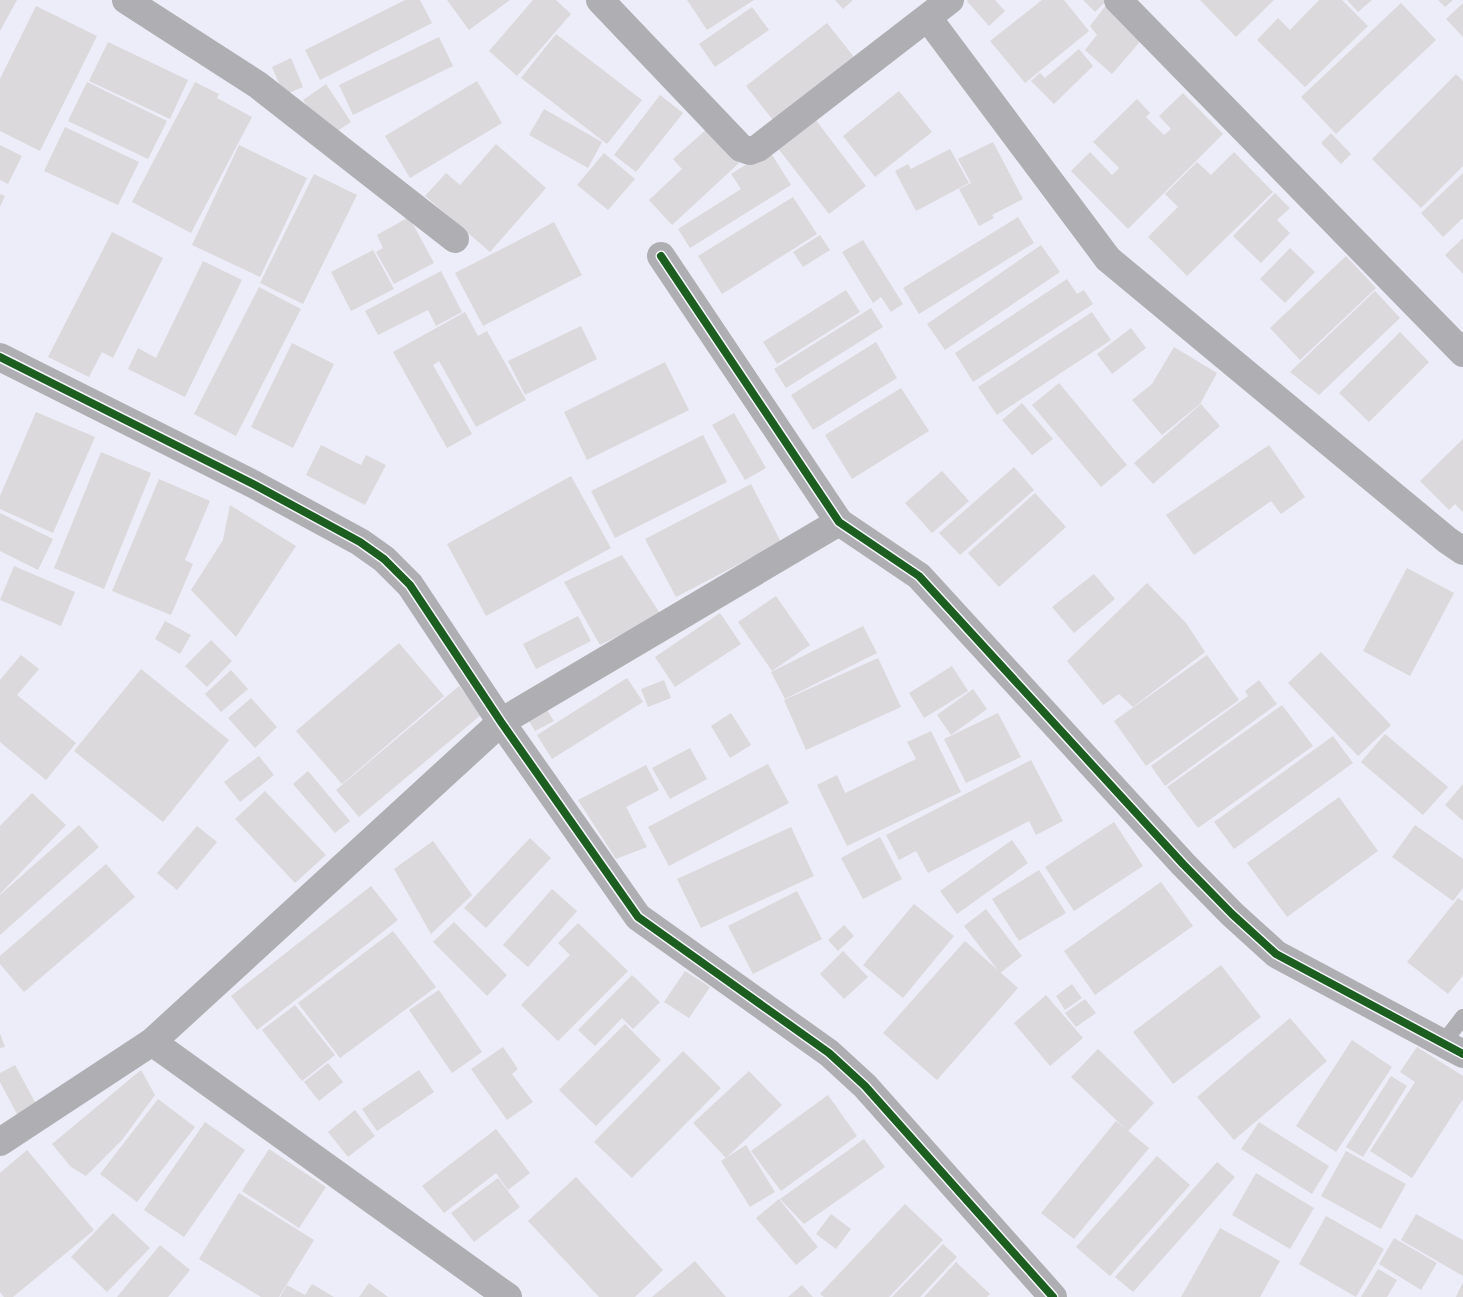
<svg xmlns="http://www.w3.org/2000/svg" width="1463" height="1297" viewBox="0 0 1463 1297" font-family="'Nunito Sans',sans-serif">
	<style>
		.building { fill: #dcd9dc }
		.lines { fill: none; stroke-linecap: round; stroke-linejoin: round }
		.lane { stroke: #aeaeb3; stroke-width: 16 }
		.street { stroke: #aeaeb3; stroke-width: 28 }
		.cycleway-casing { stroke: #f7f8fc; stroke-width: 11 }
		.cycleway { stroke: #1b5e20; stroke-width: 8 }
	</style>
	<rect width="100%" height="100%" fill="#ecedf8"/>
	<g class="building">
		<path d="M0,0H17L0,31Z"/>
		<path d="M405,0H420L432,23L320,80L305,50Z"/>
		<path d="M447,0H510L469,30Z"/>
		<path d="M533,0H556L571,14L517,76L489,51Z"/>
		<path d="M687,0H754L707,30Z"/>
		<path d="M835,0H853L843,9Z"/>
		<path d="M968,0H995L1005,11L989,26L967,1Z"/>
		<path d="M1042,0H1064L1089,31L1025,83L990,41Z"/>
		<path d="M1083,0H1107L1095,12Z"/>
		<path d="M1110,0L1144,37L1112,74L1085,50L1097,35L1090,26Z"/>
		<path d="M1200,0H1274L1236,37Z"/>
		<path d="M1319,0H1342L1368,26L1305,87L1257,40L1278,18L1290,30Z"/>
		<path d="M1347,0H1372L1358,12Z"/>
		<path d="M1438,0H1453L1445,7Z"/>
		<path d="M1401,3L1436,40L1336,134L1301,97Z"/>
		<path d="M1463,3V37L1446,19Z"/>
		<path d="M36,6L97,36L40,151L0,131V79Z"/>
		<path d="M752,7L769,30L715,67L699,44Z"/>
		<path d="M827,23L854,57L773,120L746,86Z"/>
		<path d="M556,34L642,100L607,144L521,78Z"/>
		<path d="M439,37L453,66L353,115L339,85Z"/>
		<path d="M108,42L188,80L170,119L89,81Z"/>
		<path d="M1079,49L1093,66L1054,104L1031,81L1040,73L1045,78Z"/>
		<path d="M291,58L303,87L284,95L272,67Z"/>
		<path d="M1456,74L1463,81V166L1421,208L1372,159Z"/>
		<path d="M477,81L502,123L410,178L385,136Z"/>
		<path d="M87,82L167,121L148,159L68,121Z"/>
		<path d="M195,82L219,94L217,98L252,117L191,233L132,202Z"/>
		<path d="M326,84L351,122L328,137L303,100Z"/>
		<path d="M899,91L932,132L875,177L843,136Z"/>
		<path d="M1183,93L1223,134L1128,229L1071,171L1090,152L1112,175L1119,168L1093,142L1137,99L1150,113L1146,117L1164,135L1171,129L1159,116Z"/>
		<path d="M660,95L683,113L636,172L614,155Z"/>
		<path d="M544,109L602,142L588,168L529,135Z"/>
		<path d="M815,119L866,186L829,214L777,147Z"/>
		<path d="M65,127L139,162L118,205L44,171Z"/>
		<path d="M707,129L739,163L672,225L649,200L682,169L673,159Z"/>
		<path d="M1331,133L1351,154L1341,164L1321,143Z"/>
		<path d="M993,142L1023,199L992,215L994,218L979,226L959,189L971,183L958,159Z"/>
		<path d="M496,144L546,188L490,252L425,196L446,173L460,185Z"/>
		<path d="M0,145L22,156L8,184L0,180Z"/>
		<path d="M239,145L307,178L260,277L192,245Z"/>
		<path d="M950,149L969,183L916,211L895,171L908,164L911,169Z"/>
		<path d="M769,150L791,185L690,248L678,229L741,189L731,174Z"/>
		<path d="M1234,152L1273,192L1187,276L1148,237L1178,207L1165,194L1197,162L1211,175Z"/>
		<path d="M604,153L635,179L608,210L577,185Z"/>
		<path d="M1463,173V218L1443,237L1421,213Z"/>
		<path d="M314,174L357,195L303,304L260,283Z"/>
		<path d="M1275,193L1290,208L1277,220L1290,233L1261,263L1233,236Z"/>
		<path d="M0,194L5,196L0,207Z"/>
		<path d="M793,197L817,234L722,294L698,256Z"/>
		<path d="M409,217L434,263L394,284L376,252L383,248L377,235Z"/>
		<path d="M1018,217L1034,243L919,314L903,288Z"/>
		<path d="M554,222L582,275L483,326L455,273Z"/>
		<path d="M112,232L163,258L113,358L102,352L89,377L48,357Z"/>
		<path d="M820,235L830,250L803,267L793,252Z"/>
		<path d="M1463,238V274L1445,255Z"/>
		<path d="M863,240L903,304L891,312L881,297L873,303L842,252Z"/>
		<path d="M1041,245L1060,272L945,350L927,324Z"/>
		<path d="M1290,248L1315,272L1285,303L1260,279Z"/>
		<path d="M373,250L394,289L351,311L331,272Z"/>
		<path d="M1346,256L1376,288L1300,360L1270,328Z"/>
		<path d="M203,261L242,280L185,397L128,369L138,348L156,358Z"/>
		<path d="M441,271L462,312L436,326L428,310L378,335L365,311Z"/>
		<path d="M1067,279L1077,294L1084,290L1093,304L973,382L955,353Z"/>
		<path d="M259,287L301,309L236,436L194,414Z"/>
		<path d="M846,290L860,312L777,364L763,342Z"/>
		<path d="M1375,291L1400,318L1319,395L1290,372Z"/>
		<path d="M871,308L883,327L786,388L774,369Z"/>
		<path d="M465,312L478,336L487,331L526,400L476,427L439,361L433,365L472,434L447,448L393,352Z"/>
		<path d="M1092,312L1111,340L997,415L978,387Z"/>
		<path d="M581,326L597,359L525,395L508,361Z"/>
		<path d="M1131,328L1146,348L1112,374L1097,354Z"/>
		<path d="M1400,332L1429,362L1369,422L1339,393Z"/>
		<path d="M876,342L897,378L813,430L791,395Z"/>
		<path d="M292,343L334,364L293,448L251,427Z"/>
		<path d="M1174,347L1217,373L1200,404L1162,435L1132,400L1152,384Z"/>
		<path d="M665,362L689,410L587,460L564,412Z"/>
		<path d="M1059,383L1127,465L1101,487L1032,405Z"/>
		<path d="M901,388L929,431L852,479L825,435Z"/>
		<path d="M1022,403L1053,439L1032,455L1002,420Z"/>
		<path d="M1201,404L1220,426L1153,484L1134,463Z"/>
		<path d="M36,412L95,437L53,533L0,509V496Z"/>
		<path d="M734,413L766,468L745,480L712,425Z"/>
		<path d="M703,435L727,482L615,538L591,491Z"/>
		<path d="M1463,439V512L1455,504L1449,510L1420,481Z"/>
		<path d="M321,445L361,465L366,455L386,465L365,505L306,475Z"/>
		<path d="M1269,445L1305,497L1281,514L1271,501L1194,555L1166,515Z"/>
		<path d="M101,452L151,473L104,589L54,568Z"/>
		<path d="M1014,467L1034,490L960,555L939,533Z"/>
		<path d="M942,471L969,501L932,533L905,503Z"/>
		<path d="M571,476L611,548L486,616L447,544Z"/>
		<path d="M159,479L210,501L185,560L193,564L171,615L112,591Z"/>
		<path d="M751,484L781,542L676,597L645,539Z"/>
		<path d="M1035,493L1066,527L999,587L968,553Z"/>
		<path d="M230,505L296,546L236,637L191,590L223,540Z"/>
		<path d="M0,513L53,539L38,570L0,551Z"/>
		<path d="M622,555L661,615L600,645L564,582Z"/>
		<path d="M14,566L75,592L61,626L0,600Z"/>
		<path d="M1407,568L1454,593L1410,676L1363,651Z"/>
		<path d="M1094,574L1115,599L1074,633L1052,607Z"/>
		<path d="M1147,583L1186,623L1205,652L1133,707L1119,694L1103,705L1067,661Z"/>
		<path d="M776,596L810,645L772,671L738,622Z"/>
		<path d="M720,613L741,644L675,687L655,657Z"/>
		<path d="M578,616L591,641L536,669L523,644Z"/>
		<path d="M165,621L191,635L180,654L155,639Z"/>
		<path d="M863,626L877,653L785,699L771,672Z"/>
		<path d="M211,640L232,661L207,687L185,666Z"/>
		<path d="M399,643L444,696L342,784L296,731Z"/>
		<path d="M1321,652L1391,725L1358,756L1288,683Z"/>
		<path d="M21,655L39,669L17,695L76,743L46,780L0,742V680Z"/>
		<path d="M1207,655L1239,700L1146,766L1114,721Z"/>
		<path d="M878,658L901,707L806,750L784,700Z"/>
		<path d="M952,666L968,691L924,718L909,693Z"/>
		<path d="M141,669L229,740L163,822L74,751Z"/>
		<path d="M231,670L248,689L221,712L205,694Z"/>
		<path d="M627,678L643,702L552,759L537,735Z"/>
		<path d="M664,680L671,698L648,707L641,689Z"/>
		<path d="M1259,680L1277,704L1165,786L1151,766L1248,696L1245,691Z"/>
		<path d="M459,686L482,714L359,817L336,790Z"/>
		<path d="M973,689L987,709L951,735L937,715Z"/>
		<path d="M251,698L277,727L255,748L228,718Z"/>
		<path d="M1282,705L1313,746L1198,828L1167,787Z"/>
		<path d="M547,710L554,721L535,731L529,721Z"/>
		<path d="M731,713L751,745L730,758L711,726Z"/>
		<path d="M998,713L1021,757L966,783L944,739Z"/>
		<path d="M931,731L961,792L847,846L817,785L837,775L845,793L916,759L907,742Z"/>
		<path d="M1385,734L1448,787L1423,815L1361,762Z"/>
		<path d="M1333,736L1353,763L1234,849L1214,822Z"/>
		<path d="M690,748L707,779L670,799L652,768Z"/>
		<path d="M259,756L274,775L240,802L224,782Z"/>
		<path d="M1031,760L1063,821L1036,835L1029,821L928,873L916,851L899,860L886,835Z"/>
		<path d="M768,764L789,803L669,866L648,827Z"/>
		<path d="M646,765L659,790L626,807L647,847L616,859L578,800Z"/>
		<path d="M308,771L350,821L335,833L293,784Z"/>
		<path d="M1463,784V821L1445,805Z"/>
		<path d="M265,791L326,855L295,883L235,819Z"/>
		<path d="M32,793L66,825L0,894V826Z"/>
		<path d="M1339,797L1378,851L1287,917L1247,863Z"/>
		<path d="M1114,822L1143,866L1074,911L1045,867Z"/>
		<path d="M79,825L99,847L0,935V895Z"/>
		<path d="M1415,825L1463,859V888L1453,901L1392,857Z"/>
		<path d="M197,826L217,842L177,890L157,873Z"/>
		<path d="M791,827L814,876L701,928L677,879Z"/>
		<path d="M880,837L902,879L863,899L841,858Z"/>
		<path d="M530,838L551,858L486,928L464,908Z"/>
		<path d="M1012,840L1028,863L957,914L940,891Z"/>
		<path d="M433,841L472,895L431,934L394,869Z"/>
		<path d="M106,864L135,897L24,992L0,964V956Z"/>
		<path d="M1039,870L1066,913L1019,941L992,899Z"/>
		<path d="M1161,882L1193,926L1095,995L1064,951Z"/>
		<path d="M371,886L398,920L257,1030L231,996Z"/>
		<path d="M552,889L577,911L528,967L503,945Z"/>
		<path d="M797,891L822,939L753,974L728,926Z"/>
		<path d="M1458,898L1463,901V975L1448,994L1407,962Z"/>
		<path d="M914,904L954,936L903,998L863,965Z"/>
		<path d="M986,909L1022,956L1000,973L964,926Z"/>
		<path d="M454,922L507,975L487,996L433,942Z"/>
		<path d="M578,923L628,971L558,1041L521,1005L570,955L558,943Z"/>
		<path d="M844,925L854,936L838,951L828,940Z"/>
		<path d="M393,931L436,987L340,1058L298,1003Z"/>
		<path d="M965,941L1018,988L937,1080L883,1033Z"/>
		<path d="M843,951L868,977L844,999L820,974Z"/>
		<path d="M1221,965L1261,1017L1173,1084L1133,1032Z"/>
		<path d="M685,971L710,987L689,1018L664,1002Z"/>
		<path d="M632,975L660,1002L633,1029L622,1018L595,1046L578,1030Z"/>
		<path d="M1072,984L1082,998L1065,1010L1056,996Z"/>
		<path d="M439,990L482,1052L452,1073L409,1010Z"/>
		<path d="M1046,995L1083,1038L1050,1066L1014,1023Z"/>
		<path d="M1085,999L1096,1013L1076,1027L1065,1013Z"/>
		<path d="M295,1005L335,1055L302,1081L262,1030Z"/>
		<path d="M1290,1018L1327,1061L1234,1140L1197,1097Z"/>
		<path d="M625,1024L661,1060L596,1126L559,1090Z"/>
		<path d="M0,1033L5,1047L0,1048Z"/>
		<path d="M1352,1040L1392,1067L1336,1152L1296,1126Z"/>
		<path d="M503,1047L518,1069L512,1074L533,1102L507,1120L471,1069Z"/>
		<path d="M1417,1047L1463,1076V1099L1412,1178L1370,1151L1415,1082L1400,1072Z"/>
		<path d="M1098,1049L1154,1103L1128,1131L1071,1077Z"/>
		<path d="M683,1051L721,1088L632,1178L594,1142Z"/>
		<path d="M328,1063L343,1082L319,1101L304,1082Z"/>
		<path d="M15,1065L36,1104L17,1114L0,1082V1073Z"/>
		<path d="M141,1070L155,1095L122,1140L86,1176L71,1167L52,1144Z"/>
		<path d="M419,1070L434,1092L377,1131L362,1109Z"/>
		<path d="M749,1071L782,1105L726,1158L693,1123Z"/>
		<path d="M1391,1076L1407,1086L1363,1157L1346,1147Z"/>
		<path d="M828,1095L857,1136L781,1191L751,1151Z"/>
		<path d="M158,1099L195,1127L137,1202L100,1174Z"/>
		<path d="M355,1110L375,1136L348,1157L328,1132Z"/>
		<path d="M1116,1121L1149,1148L1074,1239L1041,1213Z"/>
		<path d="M205,1122L245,1150L184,1237L144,1210Z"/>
		<path d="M1259,1122L1329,1166L1312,1194L1241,1149Z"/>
		<path d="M496,1129L530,1173L508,1190L496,1173L444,1213L422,1186Z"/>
		<path d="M864,1139L885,1167L804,1224L780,1199Z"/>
		<path d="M746,1145L775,1192L750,1207L721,1161Z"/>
		<path d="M269,1149L326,1187L299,1228L242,1191Z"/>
		<path d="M27,1150L94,1230L13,1297H4L0,1292V1173Z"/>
		<path d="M1346,1151L1406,1184L1381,1229L1321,1196Z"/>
		<path d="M1157,1156L1190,1185L1110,1276L1076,1247Z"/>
		<path d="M1217,1162L1235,1177L1133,1292L1115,1277Z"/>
		<path d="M1256,1173L1314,1208L1290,1249L1232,1215Z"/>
		<path d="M576,1177L663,1270L635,1297H599L528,1221Z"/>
		<path d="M498,1178L520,1207L474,1242L451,1213Z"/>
		<path d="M239,1193L314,1240L279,1297H261L199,1259Z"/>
		<path d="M779,1199L818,1247L796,1265L756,1218Z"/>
		<path d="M905,1204L943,1240L889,1297H824L820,1294Z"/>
		<path d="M113,1213L150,1248L107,1292L71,1257Z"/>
		<path d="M831,1214L851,1229L836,1249L816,1234Z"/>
		<path d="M1416,1214L1463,1240V1276L1401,1240Z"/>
		<path d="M1326,1216L1384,1249L1356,1297L1299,1264Z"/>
		<path d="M1220,1228L1280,1261L1260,1297H1181Z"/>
		<path d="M1394,1238L1437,1263L1421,1290L1379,1264Z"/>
		<path d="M943,1244L957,1257L920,1297H892Z"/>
		<path d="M160,1245L190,1270L168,1297H117Z"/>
		<path d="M695,1261L726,1297H652Z"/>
		<path d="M956,1262L990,1294L987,1297H924Z"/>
		<path d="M1378,1269L1397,1280L1387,1297H1361Z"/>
		<path d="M1463,1282V1297H1456Z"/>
		<path d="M369,1283L388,1297H359Z"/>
		<path d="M312,1284L334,1297H280L287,1285L305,1295Z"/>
		<path d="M802,1285L813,1297H788Z"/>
	</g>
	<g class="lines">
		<path class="lane" d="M1443,1043L1463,1017"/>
		<g class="street">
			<path d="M126,0L258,85L455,239"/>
			<path d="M600,0L741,148L750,151L758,148L950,0"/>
			<path d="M1118,0L1463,353"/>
			<path d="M928,18L1108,259L1447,540L1463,551"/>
			<path d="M661,256L839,522L919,576L1183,864L1232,914L1276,954L1463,1054"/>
			<path d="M0,357L255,485L360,542L384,559L410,585L501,722L638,917L829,1053L865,1086L1053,1297"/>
			<path d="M152,1042L508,1297"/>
			<path d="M0,1142L152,1042L501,722L839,522"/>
		</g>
		<defs>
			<g id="cycleway">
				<path d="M661,256L839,522L919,576L1183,864L1232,914L1276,954L1463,1054"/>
				<path d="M0,357L255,485L360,542L384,559L410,585L501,722L638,917L829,1053L865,1086L1053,1297"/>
			</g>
		</defs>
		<use href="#cycleway" class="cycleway-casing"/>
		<use href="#cycleway" class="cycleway"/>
	</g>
</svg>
